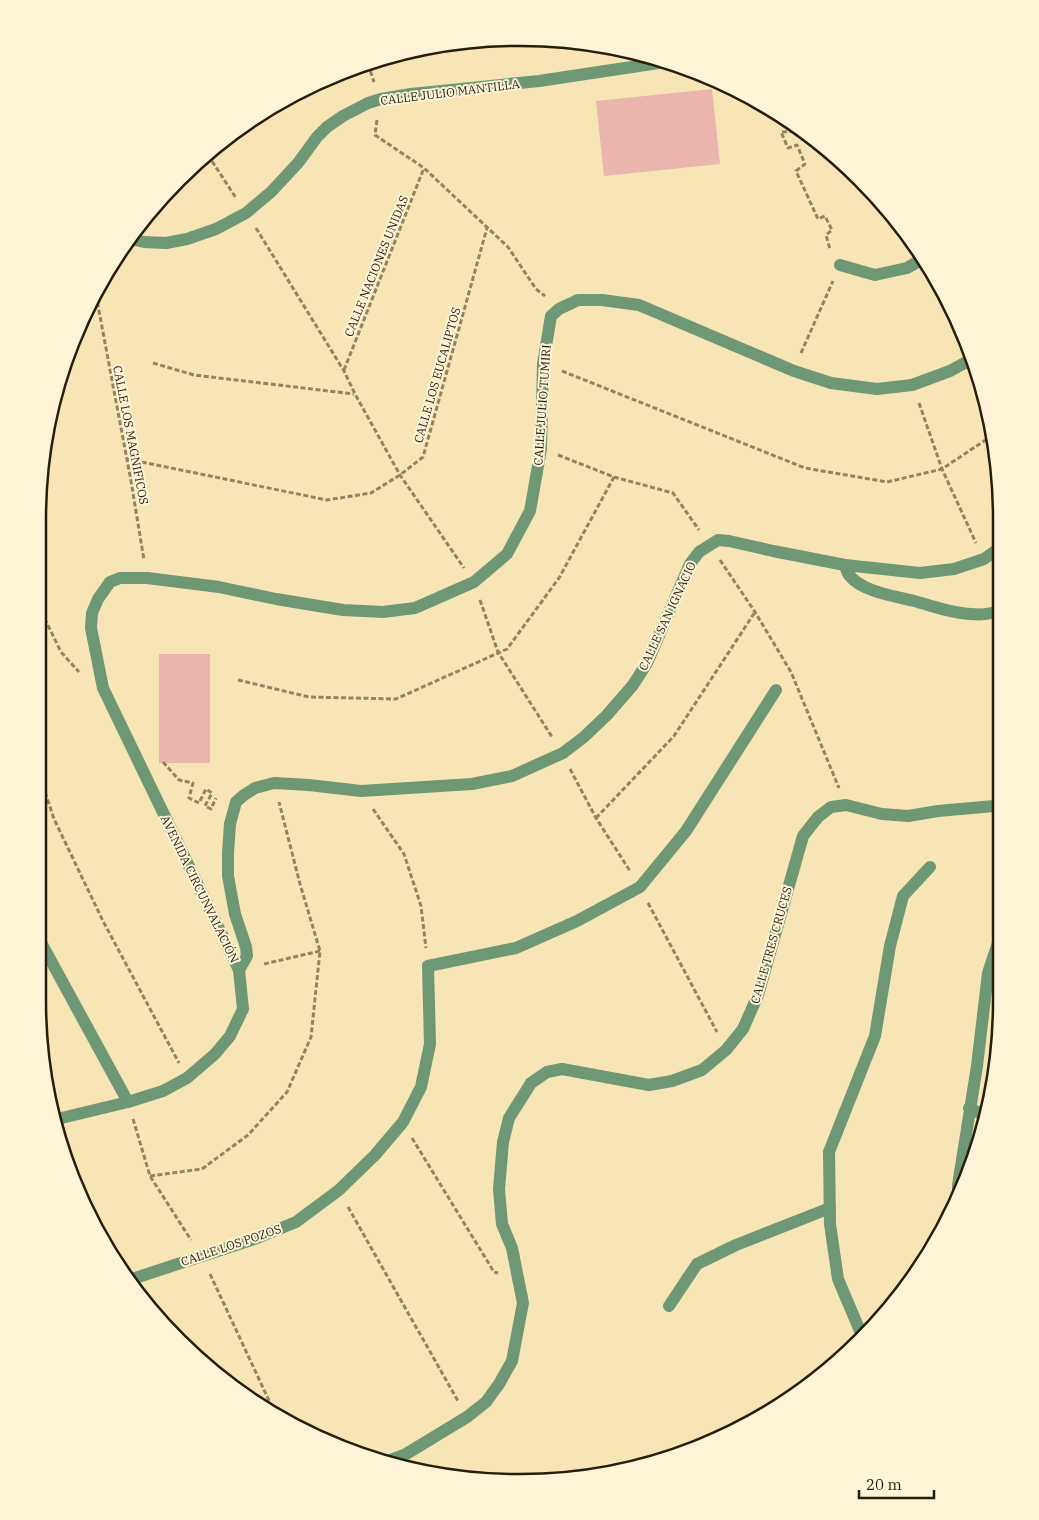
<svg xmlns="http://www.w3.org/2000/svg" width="1039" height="1520" viewBox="0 0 1039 1520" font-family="'IBM Plex Serif',serif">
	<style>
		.green { fill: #eab5ac }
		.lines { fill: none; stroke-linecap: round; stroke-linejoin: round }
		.path { stroke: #908462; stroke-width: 3; stroke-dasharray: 5 2.5; stroke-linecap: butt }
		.street { stroke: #6e9776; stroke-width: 12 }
		.labels { text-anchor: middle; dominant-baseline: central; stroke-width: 4; stroke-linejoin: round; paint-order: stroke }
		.street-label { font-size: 12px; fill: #241e0c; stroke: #fdf3d6 }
		.rim { fill: none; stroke: #241e0c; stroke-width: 2.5 }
	</style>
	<rect width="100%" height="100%" fill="#f7e5b5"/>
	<g class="green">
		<path d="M712,89L720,164L604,176L596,101Z"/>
		<rect x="159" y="654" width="51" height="109"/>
	</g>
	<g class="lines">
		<g class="path">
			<path d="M368,64L374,82"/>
			<path d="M377,120L375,135L424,168L508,247L536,289L545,296"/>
			<path d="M798,127V131L781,132L788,148L797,145L805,164L796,171L818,219L825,216L832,230L826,235L830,249"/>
			<path d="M208,155L236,198"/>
			<path d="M256,228L344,371L355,394L400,475L464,568"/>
			<path d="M96,295L131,481L144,560"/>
			<path d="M801,353L833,281"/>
			<path d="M153,363L194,375L354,394"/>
			<path d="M344,370L424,168"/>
			<path d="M562,371L805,468L887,482L942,469L993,435"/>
			<path d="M919,403L942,469L976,543"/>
			<path d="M558,455L614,477L673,493L699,530"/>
			<path d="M127,459L327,500L371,493L400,475L423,457L487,228"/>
			<path d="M720,560L755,612L791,672L839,788"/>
			<path d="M480,600L498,652L552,737"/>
			<path d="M38,605L61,652L79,672"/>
			<path d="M238,680L309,697L396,699L507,649L559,578L614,477"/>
			<path d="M163,762L179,780L193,783L189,798L199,803L206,789L212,793L205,806L211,809L216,798"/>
			<path d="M570,769L596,818L630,871"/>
			<path d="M38,771L54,819L103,921L179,1063"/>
			<path d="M373,809L404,854L421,906L426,948"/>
			<path d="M596,818L674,736L755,612"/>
			<path d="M648,903L717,1032"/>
			<path d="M264,964L320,951"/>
			<path d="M133,1119L150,1176L191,1240"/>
			<path d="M412,1138L494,1272L498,1273"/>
			<path d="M150,1176L202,1169L248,1135L287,1092L311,1037L320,951L300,884L279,802"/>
			<path d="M348,1207L458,1401"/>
			<path d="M210,1274L272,1407"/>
		</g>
		<g class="street">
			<path d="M135,240L144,242L166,243L187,239L216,229L246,213L271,192L298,163L317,137L327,127L343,116L368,103L381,99L411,94L539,81L665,62"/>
			<path d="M840,265L875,275L907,268L919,261"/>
			<path d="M845,565C846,568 847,573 849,575C862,592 895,596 914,601C933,606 951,613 971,614C981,615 992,614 1002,610"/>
			<path d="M38,937L128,1102"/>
			<path d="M239,970L247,956L246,947L235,914L228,876V853L230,824L236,802L244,795L255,788L274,783L309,785L361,791L472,784L512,776L563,753L584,737L607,715L633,685L647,663L690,564L699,552L718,540L729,541L773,551L845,565L920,573L954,569L984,559L1002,546"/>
			<path d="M969,1108L986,1116"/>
			<path d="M53,1120L128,1102L163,1091L187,1078L215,1054L230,1036L243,1009L239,970L103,688L91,628L92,613L98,599L110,582L120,578H147L219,587L276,599L343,610L383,612L415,608L474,582L507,554L530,511L541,449L543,364L551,316L559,309L578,300H602L639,305L794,371L831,383L877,389L912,385L950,371L970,360"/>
			<path d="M958,1197V1185L977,1066L988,973L1002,931"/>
			<path d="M129,1280L257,1238L296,1222L339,1190L375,1155L403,1122L421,1087L430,1044L428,966L516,948L577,921L640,887L686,831L776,690"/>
			<path d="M669,1306L697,1264L736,1245L830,1208"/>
			<path d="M863,1338L838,1279L830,1224L829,1152L875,1036L890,946L903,896L930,867"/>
			<path d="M390,1460L406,1454L467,1417L486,1402L499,1384L512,1361L523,1303L512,1248L502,1224L499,1189L503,1142L509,1118L531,1083L547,1072L562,1069L649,1085L672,1081L702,1070L726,1050L743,1029L758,995L803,836L818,817L831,807L846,805L882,814L908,816L938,811L994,806L1002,808"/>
		</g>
	</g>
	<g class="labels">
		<g class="street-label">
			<text transform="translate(450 92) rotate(-7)">CALLE JULIO MANTILLA</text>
			<text transform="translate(376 266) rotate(-68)">CALLE NACIONES UNIDAS</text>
			<text transform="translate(437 375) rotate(-74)">CALLE LOS EUCALIPTOS</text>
			<text transform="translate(542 405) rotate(-86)">CALLE JULIO TUMIRI</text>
			<text transform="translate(131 435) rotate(79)">CALLE LOS MAGNIFICOS</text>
			<text transform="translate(667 616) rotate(-65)">CALLE SAN IGNACIO</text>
			<text transform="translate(200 889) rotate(64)">AVENIDA CIRCUNVALACIÓN</text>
			<text transform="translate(771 945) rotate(-74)">CALLE TRES CRUCES</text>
			<text transform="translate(231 1245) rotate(-19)">CALLE LOS POZOS</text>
		</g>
	</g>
	<path d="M0 0H1039V1520H0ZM519 46H520A473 473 0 0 1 993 519V1001A473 473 0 0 1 520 1474H519A473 473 0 0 1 46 1001V519A473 473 0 0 1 519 46Z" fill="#fdf3d6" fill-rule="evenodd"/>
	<path class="rim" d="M519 46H520A473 473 0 0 1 993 519V1001A473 473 0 0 1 520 1474H519A473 473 0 0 1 46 1001V519A473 473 0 0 1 519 46Z"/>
	<path d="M859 1490v8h75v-8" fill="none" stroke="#241e0c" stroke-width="2.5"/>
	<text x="866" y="1490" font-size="15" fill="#241e0c" stroke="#fdf3d6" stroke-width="4" paint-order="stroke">20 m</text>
</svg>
